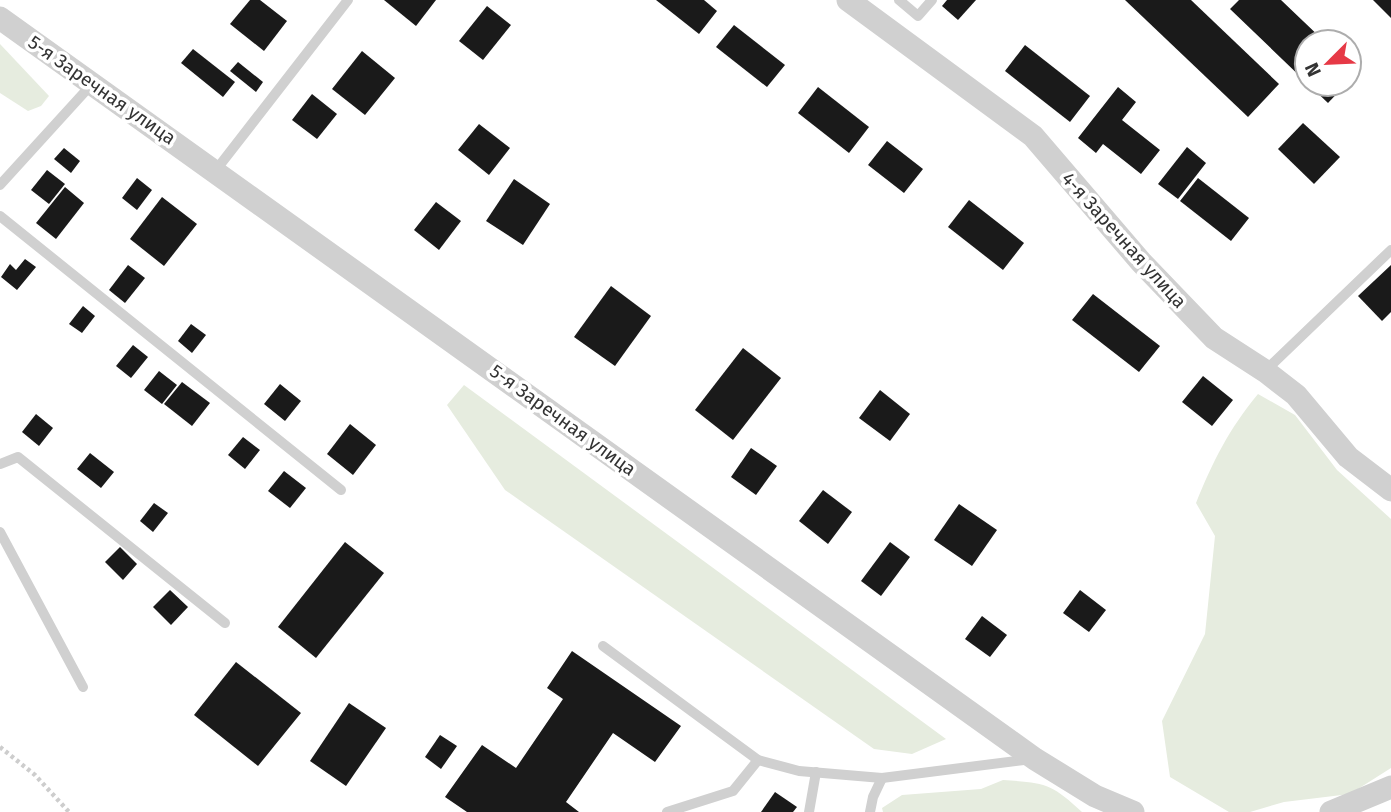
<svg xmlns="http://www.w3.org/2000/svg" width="1391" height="812" viewBox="0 0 1391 812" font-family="'Fira Sans',sans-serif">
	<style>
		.green { fill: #e6ecdf }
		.building { fill: #1a1a1a }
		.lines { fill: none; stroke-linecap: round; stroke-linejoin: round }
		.path { stroke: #cdcdcd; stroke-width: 4.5; stroke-dasharray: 3.5 3.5; stroke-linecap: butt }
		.service { stroke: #d0d0d0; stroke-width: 10 }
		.minor { stroke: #d0d0d0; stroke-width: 23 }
		.labels { text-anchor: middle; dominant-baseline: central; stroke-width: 7; stroke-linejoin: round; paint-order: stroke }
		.street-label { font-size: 19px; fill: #333; stroke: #fff }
	</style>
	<rect width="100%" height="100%" fill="#fff"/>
	<g class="green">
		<path d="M0,44L49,96L41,106L28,111L0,93Z"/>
		<path d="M464,385L946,739L912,754L874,749L505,490L447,405Z"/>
		<path d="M1258,394L1295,415L1337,470L1391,519V768L1350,794L1284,802L1250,812H1229L1170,777L1162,721L1205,634L1215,536L1196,503C1213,461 1229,429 1258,394Z"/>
		<path d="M1003,780C1045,783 1051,783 1082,812H883L882,808L902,795L981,789Z"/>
	</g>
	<g class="building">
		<path d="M250,0H260L287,21L264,51L230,24Z"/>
		<path d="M384,0H436L416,26Z"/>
		<path d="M656,0H704L717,11L699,34Z"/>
		<path d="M947,0H976L958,20L942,6Z"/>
		<path d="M1125,0H1191L1279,84L1248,117Z"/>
		<path d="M1239,0H1281L1325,42H1307V83L1230,9Z"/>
		<path d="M1373,0H1391V18Z"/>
		<path d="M487,6L511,25L483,60L459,41Z"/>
		<path d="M734,25L785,65L767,87L716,47Z"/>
		<path d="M1025,45L1090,96L1070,122L1005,71Z"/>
		<path d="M193,49L235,82L223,97L181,63Z"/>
		<path d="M362,51L395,78L365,115L332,89Z"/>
		<path d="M238,62L263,82L256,92L230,71Z"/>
		<path d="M1308,84H1346L1328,103Z"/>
		<path d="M818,87L869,127L849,153L798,113Z"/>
		<path d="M1118,87L1136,102L1122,120L1160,150L1141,174L1103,144L1096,153L1078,138Z"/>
		<path d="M312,94L337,114L317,139L292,120Z"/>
		<path d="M1303,123L1340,157L1314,184L1278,149Z"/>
		<path d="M479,124L510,148L489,175L458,150Z"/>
		<path d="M887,141L923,169L904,193L868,165Z"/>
		<path d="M1187,147L1206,163L1178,199L1158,184Z"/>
		<path d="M64,148L80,161L71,173L54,159Z"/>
		<path d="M47,170L65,184L49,204L31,190Z"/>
		<path d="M137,178L152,190L137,210L122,198Z"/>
		<path d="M1198,178L1249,218L1231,241L1180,201Z"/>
		<path d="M514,179L550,204L523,245L486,221Z"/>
		<path d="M65,187L84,203L56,239L36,223Z"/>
		<path d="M162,197L197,224L164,266L130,239Z"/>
		<path d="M969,200L1024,243L1003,270L948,227Z"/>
		<path d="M436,202L461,221L439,250L414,230Z"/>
		<path d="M25,259L36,267L17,290L1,277L10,264L16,270Z"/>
		<path d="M128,265L145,278L125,303L109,290Z"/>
		<path d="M1391,265V312L1382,321L1358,296Z"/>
		<path d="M611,286L651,316L615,366L574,337Z"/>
		<path d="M1093,294L1160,346L1139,372L1072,320Z"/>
		<path d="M83,306L95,316L82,333L69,324Z"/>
		<path d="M191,324L206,335L192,353L178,341Z"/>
		<path d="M133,345L148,357L131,378L116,366Z"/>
		<path d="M743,348L781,378L733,440L695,410Z"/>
		<path d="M159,371L177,385L162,404L144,390Z"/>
		<path d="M1203,376L1233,400L1212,426L1182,402Z"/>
		<path d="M182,382L210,403L192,426L164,404Z"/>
		<path d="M280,384L301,401L285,421L264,404Z"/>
		<path d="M880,390L910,414L890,441L859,418Z"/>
		<path d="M36,414L53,428L39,446L22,432Z"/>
		<path d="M350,424L376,445L353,475L327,454Z"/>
		<path d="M243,437L260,450L245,469L228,455Z"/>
		<path d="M751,448L777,466L756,495L731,477Z"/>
		<path d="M90,453L114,472L101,488L77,469Z"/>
		<path d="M284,471L306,488L290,508L268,491Z"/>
		<path d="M823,490L852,512L828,544L799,521Z"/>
		<path d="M154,503L168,513L153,532L140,521Z"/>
		<path d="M959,504L997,530L972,566L934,540Z"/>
		<path d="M345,542L384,573L316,658L278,627Z"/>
		<path d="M890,542L910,557L881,596L861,581Z"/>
		<path d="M120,547L137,564L123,580L105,562Z"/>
		<path d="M170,590L188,607L171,625L153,607Z"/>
		<path d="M1080,590L1106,610L1089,632L1063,613Z"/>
		<path d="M982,616L1007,635L990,657L965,639Z"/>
		<path d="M572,651L681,726L655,762L613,733L566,802L579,812H467L445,797L482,745L516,768L563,699L547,688Z"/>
		<path d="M236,662L301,713L258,766L194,715Z"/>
		<path d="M349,703L386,728L346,786L310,761Z"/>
		<path d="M440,735L457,746L441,769L425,757Z"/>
		<path d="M775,792L797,807L793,812H761Z"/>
	</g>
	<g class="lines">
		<path class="path" d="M0,747L35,775L69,812"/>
		<g class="service">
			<path d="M899,0L918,16L932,0"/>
			<path d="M216,170L348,0"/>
			<path d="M0,185L91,85"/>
			<path d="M0,216L341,490"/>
			<path d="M1265,371L1391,250"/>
			<path d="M0,464L18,457L225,623"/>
			<path d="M0,532L83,687"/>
			<path d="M603,646L758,760L799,771L882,778L1032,759"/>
			<path d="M667,812L733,791L758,760"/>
			<path d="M809,812L816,772"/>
			<path d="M870,812L873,797L882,778"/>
		</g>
		<g class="minor">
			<path d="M848,0L1033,136L1141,262L1214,338L1265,371L1296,395L1348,457L1391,490"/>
			<path d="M0,18L1035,759L1095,796L1133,812"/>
			<path d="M1331,812L1391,787"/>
		</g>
	</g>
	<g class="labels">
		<g class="street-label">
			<text transform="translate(102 90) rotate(35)">5-я Заречная улица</text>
			<text transform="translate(1124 240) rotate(48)">4-я Заречная улица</text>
			<text transform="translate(563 420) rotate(36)">5-я Заречная улица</text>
		</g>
	</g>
	<g transform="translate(1328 63) rotate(246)"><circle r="33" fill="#ffffff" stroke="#adadad" stroke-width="2"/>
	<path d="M0-5L12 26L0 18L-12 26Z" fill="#e63946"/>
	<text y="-10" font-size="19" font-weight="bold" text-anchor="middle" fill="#333333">N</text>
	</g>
</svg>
